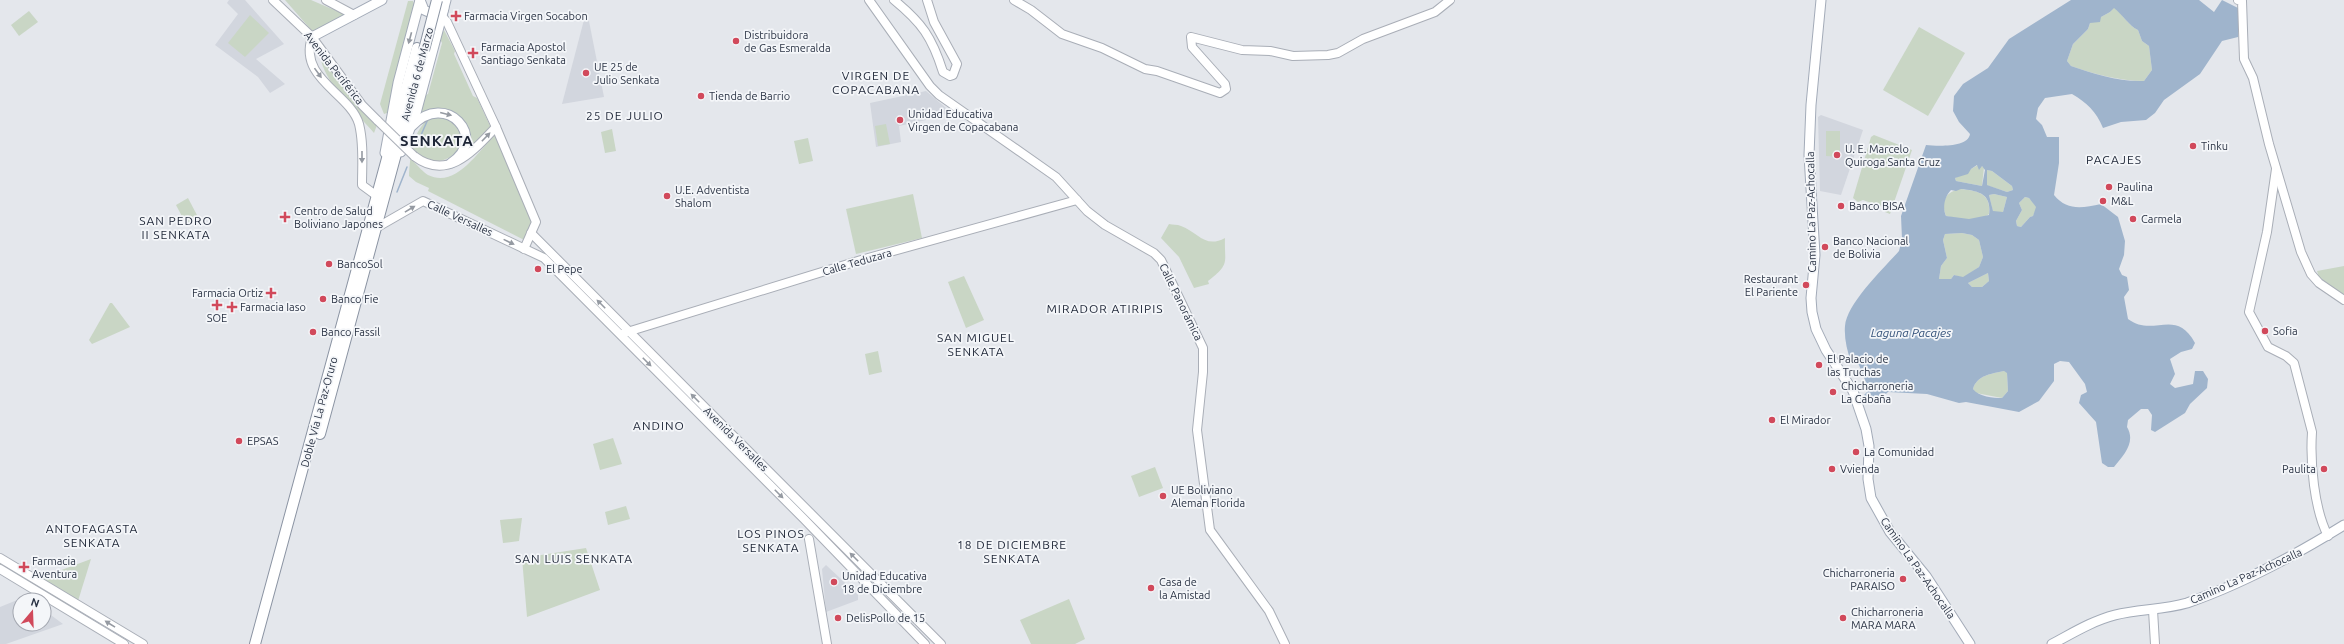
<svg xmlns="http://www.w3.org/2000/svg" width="2344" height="644" viewBox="0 0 2344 644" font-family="Ubuntu,sans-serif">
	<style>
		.built { fill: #d2d6de }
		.green { fill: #c9d6c5 }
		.water { fill: #9fb4cc; fill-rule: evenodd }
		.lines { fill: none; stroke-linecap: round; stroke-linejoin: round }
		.stream { stroke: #9fb4cc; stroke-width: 1.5 }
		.secondary-casing { stroke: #a9aeb7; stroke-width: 10 }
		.primary-casing { stroke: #a3abb8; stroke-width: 11 }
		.highway-casing { stroke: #8b94a3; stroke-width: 12 }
		.secondary { stroke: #fff; stroke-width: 8 }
		.primary { stroke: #fff; stroke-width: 9 }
		.highway { stroke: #fff; stroke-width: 10 }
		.secondary-bridge-casing { stroke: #a9aeb7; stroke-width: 10; stroke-linecap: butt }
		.highway-bridge-casing { stroke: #8b94a3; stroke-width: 12; stroke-linecap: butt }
		.secondary-bridge { stroke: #fff; stroke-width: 8 }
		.highway-bridge { stroke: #fff; stroke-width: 10 }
		.oneway { fill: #959aa2 }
		.poi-dot { fill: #d1495b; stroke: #f4f6f9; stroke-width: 1.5 }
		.labels { text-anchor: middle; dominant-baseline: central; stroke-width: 3.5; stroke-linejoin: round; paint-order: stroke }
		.poi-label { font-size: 11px; fill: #2b3445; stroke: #f4f6f9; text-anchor: start }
		.street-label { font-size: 11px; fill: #2b3445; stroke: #f4f6f9 }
		.neighbourhood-label { font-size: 12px; letter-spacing: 1px; fill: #1d2536; stroke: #f4f6f9 }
		.water-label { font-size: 12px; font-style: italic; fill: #34527a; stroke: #f4f6f9 }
		.district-label { font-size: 15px; font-weight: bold; letter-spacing: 1px; fill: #1d2536; stroke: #f4f6f9 }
	</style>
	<rect width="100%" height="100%" fill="#e4e7ec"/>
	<g class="built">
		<path d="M229,0H245L284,44L256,59L285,84L270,93L258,77L215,45L238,14L227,3Z"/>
		<path d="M585,16H588L604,97L562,104Z"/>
		<path d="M926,91L946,108L945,114L940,117L899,126L901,142L876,147L870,103Z"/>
		<path d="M1821,115L1863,130L1841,195L1820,191L1818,117Z"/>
		<path d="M826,565L858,595V600L826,612L822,569Z"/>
		<path d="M27,596L32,600H20V624H44V610L63,624L6,644H0V607Z"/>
	</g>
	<g class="green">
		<path d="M285,0H311L346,15L313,32Z"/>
		<path d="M408,1H413L415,6L387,113L384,114L380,104Z"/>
		<path d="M2114,7C2122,14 2129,26 2138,30L2142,41L2149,46L2152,70L2144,81C2119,81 2094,74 2071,66L2067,61L2073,44L2088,29L2090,23L2110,12Z"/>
		<path d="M29,11L38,22L19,36L11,25Z"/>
		<path d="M250,15L269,33L245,57L228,43Z"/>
		<path d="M1919,27L1965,53L1928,116L1883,90Z"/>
		<path d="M444,30L455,51L454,54L473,96L477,98L491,128L471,147V137L462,120L420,112L424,96L428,94L442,43L440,39Z"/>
		<path d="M320,55L355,102L377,125L374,133C357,113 323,82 320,55Z"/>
		<path d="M432,117H448C452,121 458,126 461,131C469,150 447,163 431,161C425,160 419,155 414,152V162C418,166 423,172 428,175C456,189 478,151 495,135L533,223L532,241L530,243L428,191L429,188L416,182L409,176C410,156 413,127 432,117Z"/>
		<path d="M886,124L890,144L878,146L875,126Z"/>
		<path d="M612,129L616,151L605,153L601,132Z"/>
		<path d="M1826,131H1840V157L1826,156Z"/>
		<path d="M1874,135L1912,150L1890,214L1885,212L1882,207L1863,200L1858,202L1853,198L1871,137Z"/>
		<path d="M808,138L813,161L799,164L794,141Z"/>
		<path d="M1978,165L1984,167L1982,186L1956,181L1955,178Z"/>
		<path d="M1987,170L1992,171L2012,186L2013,190L2007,192L1986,185Z"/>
		<path d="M1961,189C1978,191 1991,193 1989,214C1978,223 1958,219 1946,216C1940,201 1946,191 1961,189Z"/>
		<path d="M913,194L922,238L856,254L846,209Z"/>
		<path d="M1994,194L2007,197L2003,212H1993L1989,195Z"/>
		<path d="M2025,197L2029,198L2037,207L2033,216L2030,217L2021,227L2017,226L2016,221L2022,210L2019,203Z"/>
		<path d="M188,198L198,217L186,224L176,205Z"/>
		<path d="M1169,224C1173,225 1177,224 1181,226C1198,232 1205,249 1225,238C1224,263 1231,263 1208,281L1209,284L1194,288L1179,257L1161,238Z"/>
		<path d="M1962,233L1972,235L1979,240L1983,257L1979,267L1963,278L1954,275L1951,279H1939L1941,266L1947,258L1943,240L1945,234Z"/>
		<path d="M2344,266V294L2343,295L2319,277L2317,271Z"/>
		<path d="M1988,273L1989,281L1982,287H1972L1968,283Z"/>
		<path d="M964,276L984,320L966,328L948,282Z"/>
		<path d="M110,303H112L130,327L92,344L89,340Z"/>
		<path d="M878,351L882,372L869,375L865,354Z"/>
		<path d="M2004,371L2007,372L2008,391L2002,398L1976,393L1973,389C1977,375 1991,374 2004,371Z"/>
		<path d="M613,438L622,464L600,470L593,444Z"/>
		<path d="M1155,467L1163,488L1139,497L1131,476Z"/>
		<path d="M626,506L630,519L608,525L605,512Z"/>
		<path d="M522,518L519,541L503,543L500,520Z"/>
		<path d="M586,548L600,590L527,617L522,558Z"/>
		<path d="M91,559L78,601L40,578Z"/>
		<path d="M0,562L76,607L75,610L0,566Z"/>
		<path d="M1069,599L1085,639L1075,644H1031L1020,620Z"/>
	</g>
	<path class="water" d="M2071,0H2199L2214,12L2222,0L2238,8V37L2222,41L2200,74L2164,100L2155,113L2146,120L2121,122L2103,128C2096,111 2087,103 2072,94L2045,98L2038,108L2036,119L2042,125L2047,137H2059V163L2054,195C2067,211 2082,208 2101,204L2118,217L2125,241L2124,255L2119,269L2122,275L2127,277L2129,290L2124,297L2128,319C2153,338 2176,307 2195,343L2192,349L2181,352L2170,359L2175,374L2170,384L2175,388L2193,384L2195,371H2203L2208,379L2207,388L2190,404L2185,413L2155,432L2151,430L2152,415L2148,409H2141L2128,420L2127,427C2136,442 2124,455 2114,467H2108L2102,463L2096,422L2079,403L2081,395L2087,392L2085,384L2069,362L2060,361L2054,364V381L2039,401L2019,412L1966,402L1959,403L1927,394L1888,392L1878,401L1869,403L1864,395L1869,390L1859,365L1851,362C1847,350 1844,338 1845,326C1847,303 1884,268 1899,251L1902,239L1901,216L1926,145C1937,146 1968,148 1970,134L1959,122L1953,111L1954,96L1963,84L1988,68L2009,39ZM2114,8C2122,14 2129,26 2138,30L2142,41L2149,46L2152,70L2144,81C2119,82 2094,74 2071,66L2067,61L2073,44L2088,29L2090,23L2100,22L2101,17L2110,12ZM1977,165L1979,170L1982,166L1985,170L1982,186L1956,181L1955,178L1968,174L1971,169ZM1987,170L1992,171L2012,186L2013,190L2007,192L1987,185ZM1961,189C1978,191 1992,193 1989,215L1969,219L1946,216C1942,207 1945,196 1951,190L1956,191ZM1994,194L2007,197L2003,212L1993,211L1989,195ZM2025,197L2029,198L2036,207L2033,216L2030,217L2021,227L2017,226L2016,221L2022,210L2019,203ZM1962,233L1972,235L1979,240L1983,257L1979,267L1963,277L1954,275L1951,279H1939L1941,266L1947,258L1943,240L1945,234ZM1988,273L1989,281L1982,287H1972L1968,283ZM2004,371L2007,373L2008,391L2002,398C1993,398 1979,397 1973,389C1977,375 1991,374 2004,371Z"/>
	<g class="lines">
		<g class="stream">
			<path d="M418,142L428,119"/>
			<path d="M397,192L407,167"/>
		</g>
		<defs>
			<g id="secondary">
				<path d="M273,0L312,37L362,105L378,121"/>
				<path d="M326,0L354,15"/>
				<path d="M869,0L930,86L939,95L1056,177L1087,211L1105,225L1154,253L1161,260L1203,348V372L1197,430L1210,530L1269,611L1285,644"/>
				<path d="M894,0C922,23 932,37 943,72L950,76L953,75L957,64L934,22L927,0"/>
				<path d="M1014,0L1031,10L1062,34L1102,48L1145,69L1157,71L1220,93L1226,89L1225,84L1192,47L1191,37L1242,50L1270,51L1293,56L1328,55L1338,53L1363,39L1435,12L1450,0"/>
				<path d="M2238,0L2242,1L2244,59L2253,78L2269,144L2301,252L2311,274L2319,283L2344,300"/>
				<path d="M439,13L447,22L496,127L536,222L524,249"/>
				<path d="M312,37C298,79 350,93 359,124C364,144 362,165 362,185L377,196"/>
				<path d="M414,156C448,182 474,150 496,127"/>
				<path d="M2276,169L2267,232L2249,312L2268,347L2286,356L2294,363L2312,432C2310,462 2314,509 2328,536"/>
				<path d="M376,228L423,201L544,258L804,519L925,644"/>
				<path d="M531,233L941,644"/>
				<path d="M624,333L861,260L1077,200"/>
				<path d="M809,539L827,644"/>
				<path d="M0,558L143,644"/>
				<path d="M0,569L124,644"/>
				<path d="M2153,610L2155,644"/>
			</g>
			<g id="primary">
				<path d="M420,0L424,10L433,14L443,11L446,0"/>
				<path d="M1821,0L1811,105L1809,155L1815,255L1811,298L1812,312L1816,329L1826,350L1853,391L1866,429L1869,446L1868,479L1871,498L1890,532L1926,576L1970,644"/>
				<path d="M312,37L382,0"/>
				<path d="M412,126C446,90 489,138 451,163"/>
				<path d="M401,152L416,113L444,8"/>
				<path d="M385,153L398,83L420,0"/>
				<path d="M2052,644C2073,633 2092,621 2115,615C2139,609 2163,610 2187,603C2242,584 2294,556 2344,525"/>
			</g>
			<g id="highway">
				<path d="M320,434L418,73"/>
				<path d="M255,644L417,48"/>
			</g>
		</defs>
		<use href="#secondary" class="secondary-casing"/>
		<use href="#primary" class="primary-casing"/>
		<use href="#highway" class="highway-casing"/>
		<use href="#secondary" class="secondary"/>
		<use href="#primary" class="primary"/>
		<use href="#highway" class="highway"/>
		<defs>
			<path id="secondary-bridge" d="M378,121L414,156"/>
			<path id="highway-bridge" d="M424,50L437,0"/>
		</defs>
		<use href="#secondary-bridge" class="secondary-bridge-casing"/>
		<use href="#highway-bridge" class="highway-bridge-casing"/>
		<use href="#secondary-bridge" class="secondary-bridge"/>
		<use href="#highway-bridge" class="highway-bridge"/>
	</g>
	<defs><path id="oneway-solid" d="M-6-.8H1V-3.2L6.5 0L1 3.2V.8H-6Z"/></defs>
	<g class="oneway">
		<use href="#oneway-solid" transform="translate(410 38) rotate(105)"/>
		<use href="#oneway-solid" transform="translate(318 73) rotate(54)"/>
		<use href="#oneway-solid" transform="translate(446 114) rotate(14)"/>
		<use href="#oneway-solid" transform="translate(486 137) rotate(-46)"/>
		<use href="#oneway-solid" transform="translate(362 157) rotate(90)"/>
		<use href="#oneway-solid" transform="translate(410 209) rotate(-31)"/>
		<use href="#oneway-solid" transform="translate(509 242) rotate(26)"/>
		<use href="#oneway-solid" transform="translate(601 304) rotate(-135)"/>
		<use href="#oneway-solid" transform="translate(647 362) rotate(45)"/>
		<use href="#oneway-solid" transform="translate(695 398) rotate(-135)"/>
		<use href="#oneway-solid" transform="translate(779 494) rotate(45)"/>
		<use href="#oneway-solid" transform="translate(854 557) rotate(-135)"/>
		<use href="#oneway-solid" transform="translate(110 624) rotate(-148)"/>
	</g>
	<g class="poi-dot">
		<path d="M454 10h4v4h4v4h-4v4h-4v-4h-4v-4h4z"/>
		<circle cx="736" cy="41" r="4"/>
		<path d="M471 47h4v4h4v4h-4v4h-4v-4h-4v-4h4z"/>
		<circle cx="586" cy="73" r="4"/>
		<circle cx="701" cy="96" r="4"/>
		<circle cx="900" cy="120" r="4"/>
		<circle cx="2193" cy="146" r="4"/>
		<circle cx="1837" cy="155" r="4"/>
		<circle cx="2109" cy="187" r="4"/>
		<circle cx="667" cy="196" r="4"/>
		<circle cx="2103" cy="201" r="4"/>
		<circle cx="1841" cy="206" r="4"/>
		<path d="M283 211h4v4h4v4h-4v4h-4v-4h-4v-4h4z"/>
		<circle cx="2133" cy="219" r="4"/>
		<circle cx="1825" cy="247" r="4"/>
		<circle cx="329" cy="264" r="4"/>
		<circle cx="538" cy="269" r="4"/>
		<circle cx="1806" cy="285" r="4"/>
		<path d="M269 287h4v4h4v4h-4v4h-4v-4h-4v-4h4z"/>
		<circle cx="323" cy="299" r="4"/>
		<path d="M215 299h4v4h4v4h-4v4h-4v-4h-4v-4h4z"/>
		<path d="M230 301h4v4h4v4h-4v4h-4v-4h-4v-4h4z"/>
		<circle cx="2265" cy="331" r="4"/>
		<circle cx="313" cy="332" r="4"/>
		<circle cx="1819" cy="365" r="4"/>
		<circle cx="1833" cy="392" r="4"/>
		<circle cx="1772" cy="420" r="4"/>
		<circle cx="239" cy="441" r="4"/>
		<circle cx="1856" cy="452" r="4"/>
		<circle cx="1832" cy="469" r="4"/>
		<circle cx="2324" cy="469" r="4"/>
		<circle cx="1163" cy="496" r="4"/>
		<path d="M22 561h4v4h4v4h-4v4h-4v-4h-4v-4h4z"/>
		<circle cx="1903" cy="579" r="4"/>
		<circle cx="834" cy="582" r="4"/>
		<circle cx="1151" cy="588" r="4"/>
		<circle cx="838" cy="618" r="4"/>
		<circle cx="1843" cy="618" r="4"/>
	</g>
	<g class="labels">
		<g class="poi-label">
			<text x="464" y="16">Farmacia Virgen Socabon</text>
			<text x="744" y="35">Distribuidora<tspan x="744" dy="13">de Gas Esmeralda</tspan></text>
			<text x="481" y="47">Farmacia Apostol<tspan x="481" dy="13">Santiago Senkata</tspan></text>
			<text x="594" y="67">UE 25 de<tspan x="594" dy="13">Julio Senkata</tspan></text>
			<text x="709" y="96">Tienda de Barrio</text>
			<text x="908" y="114">Unidad Educativa<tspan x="908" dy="13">Virgen de Copacabana</tspan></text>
			<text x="2201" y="146">Tinku</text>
			<text x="1845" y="149">U. E. Marcelo<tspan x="1845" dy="13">Quiroga Santa Cruz</tspan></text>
			<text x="2117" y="187">Paulina</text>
			<text x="675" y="190">U.E. Adventista<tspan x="675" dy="13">Shalom</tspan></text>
			<text x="2111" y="201">M&amp;L</text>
			<text x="1849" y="206">Banco BISA</text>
			<text x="294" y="211">Centro de Salud<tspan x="294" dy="13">Boliviano Japones</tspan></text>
			<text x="2141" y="219">Carmela</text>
			<text x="1833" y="241">Banco Nacional<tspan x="1833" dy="13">de Bolivia</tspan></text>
			<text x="337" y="264">BancoSol</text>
			<text x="546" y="269">El Pepe</text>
			<text x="1798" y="279" text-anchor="end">Restaurant<tspan x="1798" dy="13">El Pariente</tspan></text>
			<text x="263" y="293" text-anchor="end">Farmacia Ortiz</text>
			<text x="331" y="299">Banco Fie</text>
			<text x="240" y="307">Farmacia Iaso</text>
			<text x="217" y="318" text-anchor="middle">SOE</text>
			<text x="2273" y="331">Sofia</text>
			<text x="321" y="332">Banco Fassil</text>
			<text x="1827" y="359">El Palacio de<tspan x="1827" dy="13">las Truchas</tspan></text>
			<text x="1841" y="386">Chicharroneria<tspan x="1841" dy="13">La Cabaña</tspan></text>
			<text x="1780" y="420">El Mirador</text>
			<text x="247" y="441">EPSAS</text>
			<text x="1864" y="452">La Comunidad</text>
			<text x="1840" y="469">Vvienda</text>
			<text x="2316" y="469" text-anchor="end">Paulita</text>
			<text x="1171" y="490">UE Boliviano<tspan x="1171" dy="13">Aleman Florida</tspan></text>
			<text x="32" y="561">Farmacia<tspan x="32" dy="13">Aventura</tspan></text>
			<text x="1895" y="573" text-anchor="end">Chicharroneria<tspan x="1895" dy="13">PARAISO</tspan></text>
			<text x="842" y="576">Unidad Educativa<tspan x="842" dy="13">18 de Diciembre</tspan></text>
			<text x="1159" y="582">Casa de<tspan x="1159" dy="13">la Amistad</tspan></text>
			<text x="1851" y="612">Chicharroneria<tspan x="1851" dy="13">MARA MARA</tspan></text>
			<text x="846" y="618">DelisPollo de 15</text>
		</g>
		<g class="street-label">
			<text transform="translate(334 68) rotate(52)">Avenida Periférica</text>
			<text transform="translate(417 74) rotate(-75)">Avenida 6 de Marzo</text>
			<text transform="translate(1811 212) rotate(-91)">Camino La Paz-Achocalla</text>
			<text transform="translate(460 218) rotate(25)">Calle Versalles</text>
			<text transform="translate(857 262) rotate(-16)">Calle Teduzara</text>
			<text transform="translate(1181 302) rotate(64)">Calle Panorámica</text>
			<text transform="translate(319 412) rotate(-75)">Doble Vía La Paz-Oruro</text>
			<text transform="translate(736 439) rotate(45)">Avenida Versalles</text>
			<text transform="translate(1918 568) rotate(55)">Camino La Paz-Achocalla</text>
			<text transform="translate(2246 576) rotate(-24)">Camino La Paz-Achocalla</text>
		</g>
		<g class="neighbourhood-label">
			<text x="876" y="75">VIRGEN DE<tspan x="876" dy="14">COPACABANA</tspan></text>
			<text x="625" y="115">25 DE JULIO</text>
			<text x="2114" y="159">PACAJES</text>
			<text x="176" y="220">SAN PEDRO<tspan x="176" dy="14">II SENKATA</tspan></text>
			<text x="1105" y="308">MIRADOR ATIRIPIS</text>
			<text x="976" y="337">SAN MIGUEL<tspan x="976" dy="14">SENKATA</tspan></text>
			<text x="659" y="425">ANDINO</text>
			<text x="92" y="528">ANTOFAGASTA<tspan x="92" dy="14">SENKATA</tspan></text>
			<text x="771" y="533">LOS PINOS<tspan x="771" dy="14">SENKATA</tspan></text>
			<text x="1012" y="544">18 DE DICIEMBRE<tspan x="1012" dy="14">SENKATA</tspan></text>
			<text x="574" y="558">SAN LUIS SENKATA</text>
		</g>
		<g class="water-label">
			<text x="1911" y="332">Laguna Pacajes</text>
		</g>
		<g class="district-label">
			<text x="437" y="140">SENKATA</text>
		</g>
	</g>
	<g transform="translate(32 612) rotate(19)"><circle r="19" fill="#f4f6f9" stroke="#a4a8b1"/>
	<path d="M0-3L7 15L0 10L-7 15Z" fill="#d1495b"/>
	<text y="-6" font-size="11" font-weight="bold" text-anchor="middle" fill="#2b3445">N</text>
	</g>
</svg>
